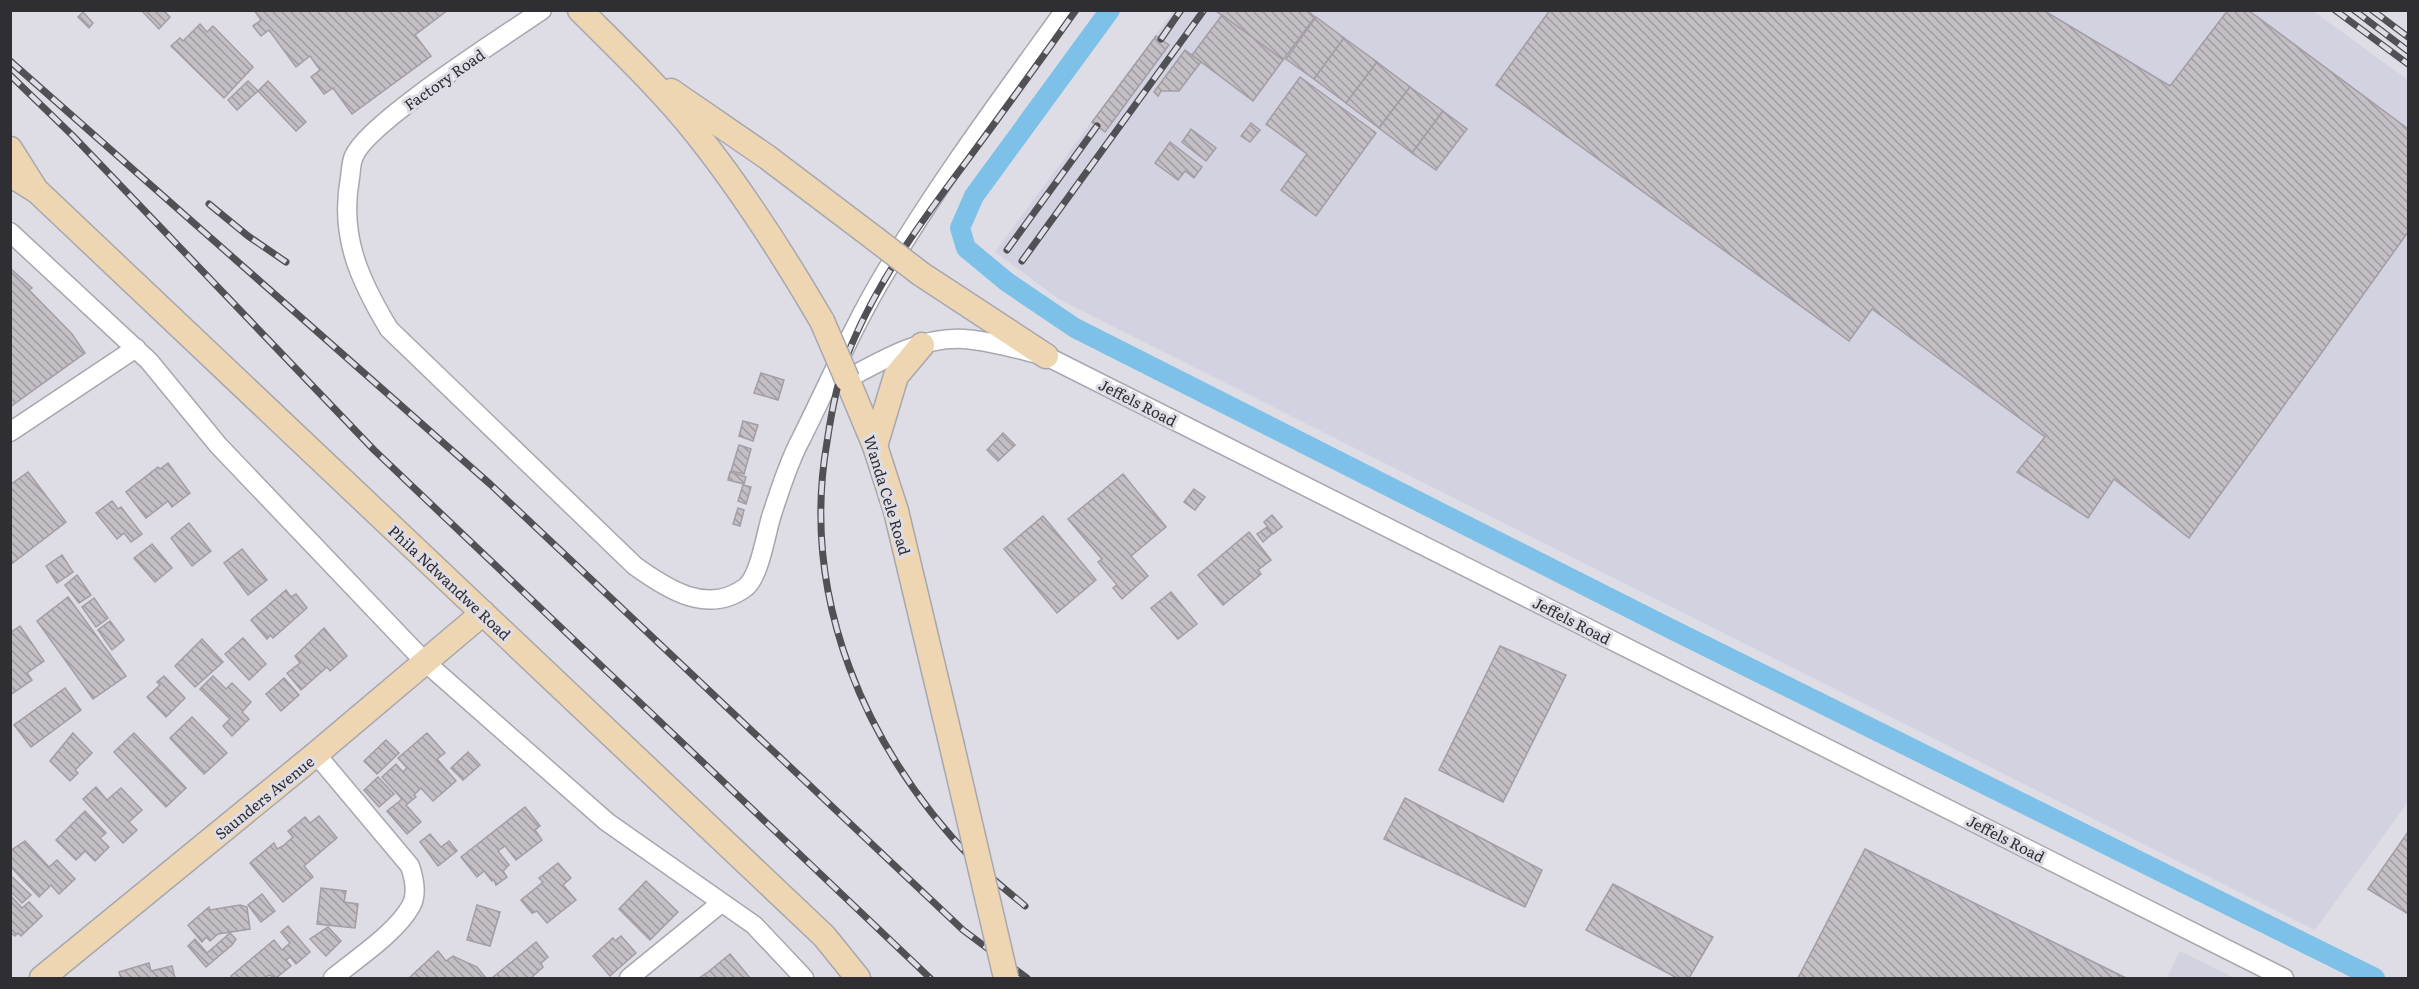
<svg xmlns="http://www.w3.org/2000/svg" width="2419" height="989" viewBox="0 0 2419 989" font-family="Literata,serif">
	<style>
		.built { fill: #d3d2e1 }
		.lines { fill: none; stroke-linecap: round; stroke-linejoin: round }
		.canal { stroke: #7dc1e9; stroke-width: 20 }
		.building { fill: url(#building-back-hatch); stroke: #a39da4; stroke-width: 1.5 }
		.street-casing { stroke: #a7a7af; stroke-width: 21 }
		.secondary-casing { stroke: #a7a7af; stroke-width: 27 }
		.street { stroke: #fff; stroke-width: 18 }
		.secondary { stroke: #efd6b2; stroke-width: 24 }
		.rail-casing { stroke: #515055; stroke-width: 7 }
		.rail { stroke: #dedde5; stroke-width: 4.5; stroke-dasharray: 14; stroke-linecap: butt }
		.secondary-bridge-casing { stroke: #a7a7af; stroke-width: 27; stroke-linecap: butt }
		.secondary-bridge { stroke: #efd6b2; stroke-width: 24 }
		.labels { text-anchor: middle; dominant-baseline: central; stroke-width: 6; stroke-linejoin: round; paint-order: stroke }
		.street-label { font-size: 15px; fill: #2f2e32; stroke: #dedde5 }
	</style>
	<defs>
		<pattern id="building-back-hatch" width="6" height="6" patternUnits="userSpaceOnUse" patternTransform="scale(1.5)"><rect width="6" height="6" fill="#c4bec5"/><path d="M-1 5l2 2M0 0l6 6M5-1l2 2" fill="none" stroke="#a09ba1"/></pattern>
	</defs>
	<rect width="100%" height="100%" fill="#dedde5"/>
	<g class="built">
		<path d="M1173,11H2313L2408,80V802L2315,930L1060,300L995,252Z"/>
		<path d="M2180,951L2235,978H2167Z"/>
	</g>
	<g class="lines">
		<path class="canal" d="M1110,10L974,196L960,228L966,248L1007,282L1075,328L1667,627L2375,978"/>
	</g>
	<g class="building">
		<path d="M141,10H163L170,17L159,29Z"/>
		<path d="M254,10H448L415,35L431,56L352,114L333,88L324,94L311,77L320,70L310,56L296,67L269,30L261,36L253,26L261,20Z"/>
		<path d="M1307,10L1315,17L1283,60L1216,11Z"/>
		<path d="M1550,10H2043L2170,86L2228,10H2248L2408,129V232L2189,538L2114,479L2088,518L2017,472L2045,437L1872,309L1849,341L1496,85Z"/>
		<path d="M83,12L93,23L89,28L78,17Z"/>
		<path d="M1222,15L1283,60L1253,101L1192,55Z"/>
		<path d="M1316,17L1344,38L1314,79L1286,59Z"/>
		<path d="M200,24L207,32L213,26L253,67L224,98L171,46L180,38L183,41Z"/>
		<path d="M1156,36L1169,45L1105,132L1092,122Z"/>
		<path d="M1344,38L1377,62L1346,103L1314,79Z"/>
		<path d="M1185,50L1201,62L1179,91H1161L1158,96L1154,92Z"/>
		<path d="M1377,62L1410,87L1379,128L1346,103Z"/>
		<path d="M1300,77L1376,133L1316,216L1281,190L1307,154L1266,124Z"/>
		<path d="M248,81L258,91L237,110L228,100Z"/>
		<path d="M268,81L306,122L296,131L258,91Z"/>
		<path d="M1410,87L1443,111L1412,153L1379,128Z"/>
		<path d="M1443,111L1467,129L1436,170L1412,153Z"/>
		<path d="M1251,123L1260,130L1250,142L1241,136Z"/>
		<path d="M1191,129L1216,148L1206,161L1182,142Z"/>
		<path d="M1170,142L1202,167L1194,178L1185,171L1178,180L1155,163Z"/>
		<path d="M10,268L32,288L29,290L72,334L85,353L10,407Z"/>
		<path d="M761,373L784,380L778,400L754,393Z"/>
		<path d="M743,421L758,425L753,441L739,436Z"/>
		<path d="M1003,433L1015,445L998,461L987,450Z"/>
		<path d="M739,445L751,449L744,474L731,471Z"/>
		<path d="M168,463L190,493L172,507L168,501L146,518L126,492L158,467L160,469Z"/>
		<path d="M28,472L66,522L10,565V485Z"/>
		<path d="M730,472L746,477L744,484L728,480Z"/>
		<path d="M1123,474L1166,527L1131,556L1148,576L1122,599L1113,588L1117,585L1098,562L1102,559L1068,519Z"/>
		<path d="M743,485L751,487L746,504L738,501Z"/>
		<path d="M1194,489L1205,497L1195,510L1184,502Z"/>
		<path d="M112,501L118,509L121,507L142,534L131,542L124,533L117,539L96,513Z"/>
		<path d="M738,508L744,510L740,526L733,524Z"/>
		<path d="M1272,515L1282,527L1273,534L1264,522Z"/>
		<path d="M1043,516L1096,580L1057,613L1004,549Z"/>
		<path d="M189,523L211,551L192,566L171,538Z"/>
		<path d="M1267,527L1272,534L1263,542L1257,534Z"/>
		<path d="M1249,532L1271,560L1258,570L1261,574L1223,605L1198,575Z"/>
		<path d="M152,544L172,568L155,582L134,558Z"/>
		<path d="M242,549L267,580L248,595L224,563Z"/>
		<path d="M62,555L73,572L57,583L46,566Z"/>
		<path d="M77,575L91,595L79,603L65,585Z"/>
		<path d="M286,590L291,597L296,594L307,608L273,638L270,635L267,639L251,620Z"/>
		<path d="M1171,592L1197,624L1178,639L1151,608Z"/>
		<path d="M68,597L126,676L93,699L37,621Z"/>
		<path d="M94,598L108,618L96,627L82,607Z"/>
		<path d="M110,621L124,640L112,650L98,630Z"/>
		<path d="M20,626L44,661L27,673L32,680L10,695V633Z"/>
		<path d="M324,628L347,656L330,671L327,667L301,690L287,673L300,663L295,656Z"/>
		<path d="M243,638L266,664L249,680L225,654Z"/>
		<path d="M202,639L223,662L195,687L175,666Z"/>
		<path d="M1500,646L1566,675L1503,802L1439,770Z"/>
		<path d="M164,676L185,698L166,717L147,697L160,685L157,682Z"/>
		<path d="M213,676L226,689L232,683L251,702L242,712L249,719L232,736L223,726L230,719L200,689Z"/>
		<path d="M284,678L299,695L281,711L266,694Z"/>
		<path d="M65,688L81,710L31,747L14,725Z"/>
		<path d="M192,717L227,753L204,774L170,738Z"/>
		<path d="M73,733L92,753L75,770L78,773L70,781L50,761Z"/>
		<path d="M134,733L186,788L166,807L114,752Z"/>
		<path d="M427,733L445,753L437,759L456,781L433,801L421,788L414,795L416,797L406,805L421,822L407,834L387,811L402,799L382,777L396,764L403,772L407,768L398,758Z"/>
		<path d="M386,740L399,753L377,774L364,761Z"/>
		<path d="M468,752L480,765L463,780L451,768Z"/>
		<path d="M378,777L394,794L379,807L364,790Z"/>
		<path d="M96,787L107,800L121,788L142,810L129,822L137,830L123,843L83,799Z"/>
		<path d="M1405,798L1542,870L1525,907L1384,839Z"/>
		<path d="M525,807L540,826L535,830L542,840L516,860L505,846L498,851L509,865L503,871L507,877L496,885L494,880L492,881L484,871L477,877L461,857Z"/>
		<path d="M85,811L106,833L100,838L109,847L95,861L85,851L76,860L56,840Z"/>
		<path d="M319,816L337,838L304,866L313,877L283,902L250,863L274,843L277,849L283,846L293,837L288,831L305,817L310,823Z"/>
		<path d="M2408,832V914L2368,889Z"/>
		<path d="M430,834L441,847L449,841L457,851L438,866L420,842Z"/>
		<path d="M25,841L49,867L57,860L75,879L59,894L51,885L39,897L10,866V851Z"/>
		<path d="M1865,849L2126,978H1798Z"/>
		<path d="M558,863L571,878L563,885L576,900L547,923L537,911L532,913L521,900L543,882L539,878Z"/>
		<path d="M10,875L31,895L22,903L10,891Z"/>
		<path d="M646,881L678,912L650,940L619,909Z"/>
		<path d="M1613,884L1713,937L1689,978H1677L1586,930Z"/>
		<path d="M321,888L346,891L344,902L358,904L355,928L317,924Z"/>
		<path d="M262,894L275,911L261,922L248,905Z"/>
		<path d="M10,895L22,908L29,902L42,916L21,936L18,933L15,936L10,932Z"/>
		<path d="M240,905L247,907L250,929L218,934L210,941L206,937L202,942L188,925L209,907L210,910Z"/>
		<path d="M477,905L500,912L490,946L467,940Z"/>
		<path d="M288,926L310,952L296,964L290,957L286,960L291,966L276,978L269,975L265,978H233L231,976L274,940L282,950L290,943L281,932Z"/>
		<path d="M328,927L341,941L326,956L310,939Z"/>
		<path d="M230,933L236,939L232,945L206,967L188,946L195,939L207,953Z"/>
		<path d="M621,936L636,953L610,976L593,956L613,938L615,941Z"/>
		<path d="M536,942L548,957L541,963L543,967L531,978H492Z"/>
		<path d="M438,951L446,961L453,956L477,967L486,978H409Z"/>
		<path d="M730,954L750,978H699L708,972Z"/>
		<path d="M149,963L151,971L172,966L175,978H121L119,972Z"/>
	</g>
	<g class="lines">
		<defs>
			<g id="street">
				<path d="M542,10C505,36 368,122 354,156C351,162 351,171 350,178C339,236 360,281 389,329L635,566C667,589 708,616 746,587C761,574 766,530 773,511C781,487 789,461 801,439C829,383 853,326 885,273C939,182 1003,96 1065,10"/>
				<path d="M10,232L149,361L218,445L424,661L607,822L754,925L804,978"/>
				<path d="M847,379C882,360 923,336 964,339C992,341 1020,350 1046,356L2284,978"/>
				<path d="M10,432L136,348"/>
				<path d="M316,754L410,866C414,878 418,894 411,906C396,933 356,959 333,978"/>
				<path d="M629,978L721,903"/>
			</g>
			<g id="secondary">
				<path d="M580,10C620,50 662,90 697,134C744,193 784,256 822,321"/>
				<path d="M671,91L767,157L874,238"/>
				<path d="M10,149L34,187"/>
				<path d="M10,174L37,191L824,936L858,978"/>
				<path d="M921,274L1046,356"/>
				<path d="M847,379L875,446L896,511L951,742"/>
				<path d="M875,446L896,376L922,345"/>
				<path d="M42,978L316,754L483,613"/>
			</g>
		</defs>
		<use href="#street" class="street-casing"/>
		<use href="#secondary" class="secondary-casing"/>
		<use href="#street" class="street"/>
		<use href="#secondary" class="secondary"/>
		<defs>
			<g id="rail">
				<path d="M2335,10L2408,64"/>
				<path d="M2354,10L2408,51"/>
				<path d="M2372,10L2408,37"/>
				<path d="M1161,39L1181,10"/>
				<path d="M10,61L490,484L963,930L1027,978"/>
				<path d="M10,75L73,136L374,450L930,978"/>
				<path d="M209,204L248,236L286,262"/>
				<path d="M1007,250L1097,126"/>
				<path d="M1022,261L1204,10"/>
				<path d="M1025,906C1008,891 989,877 974,861C865,749 800,598 827,442C832,409 838,377 851,346C879,279 923,219 966,162C1003,112 1040,61 1076,10"/>
			</g>
		</defs>
		<use href="#rail" class="rail-casing"/>
		<use href="#rail" class="rail"/>
		<defs>
			<g id="secondary-bridge">
				<path d="M874,238L921,274"/>
				<path d="M822,321L847,379"/>
				<path d="M951,742L1006,978"/>
			</g>
		</defs>
		<use href="#secondary-bridge" class="secondary-bridge-casing"/>
		<use href="#secondary-bridge" class="secondary-bridge"/>
	</g>
	<g class="labels">
		<g class="street-label">
			<text transform="translate(444 79) rotate(-35)">Factory Road</text>
			<text transform="translate(1138 402) rotate(27)">Jeffels Road</text>
			<text transform="translate(888 495) rotate(73)">Wanda Cele Road</text>
			<text transform="translate(450 582) rotate(43)">Phila Ndwandwe Road</text>
			<text transform="translate(1572 620) rotate(27)">Jeffels Road</text>
			<text transform="translate(264 797) rotate(-39)">Saunders Avenue</text>
			<text transform="translate(2006 838) rotate(27)">Jeffels Road</text>
		</g>
	</g>
	<rect width="2419" height="989" fill="none" stroke="#2f2e32" stroke-width="24"/>
</svg>
